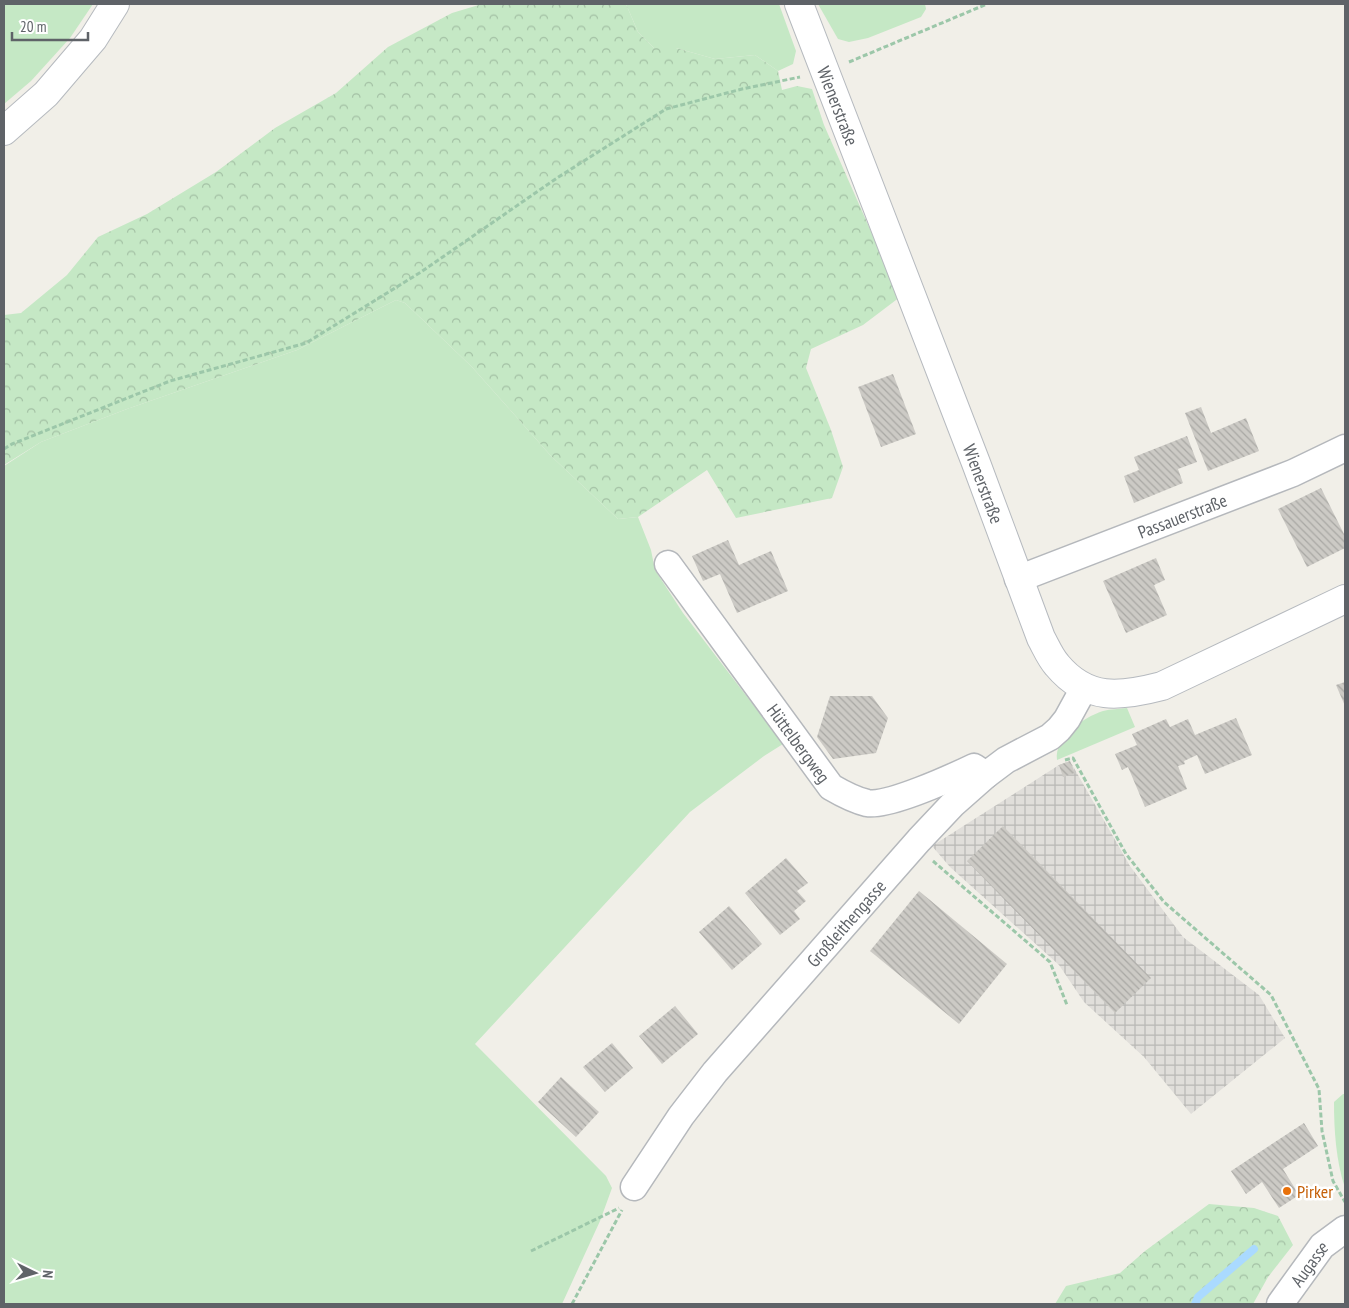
<svg xmlns="http://www.w3.org/2000/svg" width="1349" height="1308" viewBox="0 0 1349 1308" font-family="'PT Sans Narrow',sans-serif">
	<style>
		.industrial { fill: url(#industrial-grid) }
		.grass { fill: #c5e8c5 }
		.forest { fill: url(#forest-crowns) }
		.lines { fill: none; stroke-linecap: round; stroke-linejoin: round }
		.stream { stroke: #aadaff; stroke-width: 8 }
		.building { fill: url(#building-back-hatch) }
		.street-casing { stroke: #b5b8bc; stroke-width: 29 }
		.secondary-casing { stroke: #b6babf; stroke-width: 30 }
		.path { stroke: #9cc7a9; stroke-width: 3; stroke-dasharray: 5 2.5; stroke-linecap: butt }
		.street { stroke: #fff; stroke-width: 26 }
		.secondary { stroke: #fff; stroke-width: 28 }
		.food-dot { fill: #e8710a; stroke: #fff; stroke-width: 2 }
		.labels { text-anchor: middle; dominant-baseline: central; stroke-width: 5; stroke-linejoin: round; paint-order: stroke }
		.street-label { font-size: 18px; fill: #5f6368; stroke: #fff }
		.food-label { font-size: 18px; fill: #c56008; stroke: #fff; text-anchor: start }
	</style>
	<defs>
		<pattern id="industrial-grid" width="8" height="8" patternUnits="userSpaceOnUse" patternTransform="scale(1.25)"><rect width="8" height="8" fill="#e0deda"/><path d="M0 4h8M4 0v8" fill="none" stroke="#b9b8b5"/></pattern>
		<pattern id="forest-crowns" width="20" height="18" patternUnits="userSpaceOnUse" patternTransform="scale(1.25)"><rect width="20" height="18" fill="#c5e8c5"/><path d="M2 6a3 3 0 1 1 6 0M12 15a3 3 0 1 1 6 0" fill="none" stroke="#a3c0a4"/></pattern>
		<pattern id="building-back-hatch" width="6" height="6" patternUnits="userSpaceOnUse" patternTransform="scale(1.25)"><rect width="6" height="6" fill="#cccac5"/><path d="M-1 5l2 2M0 0l6 6M5-1l2 2" fill="none" stroke="#a9a8a4"/></pattern>
	</defs>
	<rect width="100%" height="100%" fill="#f1efe8"/>
	<path class="industrial" d="M1070,761L1130,866L1183,937L1259,995L1285,1038L1191,1114L1144,1057L1084,1002L1059,965L950,867L932,846L1059,765Z"/>
	<g class="grass">
		<path d="M4,4H93L70,38L31,81L4,104Z"/>
		<path d="M626,4H779L796,51L793,64L778,71L755,55L715,59L676,48H654L638,32Z"/>
		<path d="M818,4H925L926,9L921,17L868,38L849,42L838,39Z"/>
		<path d="M396,300L405,303L472,367L551,456L618,519L638,517L651,550L655,570L683,613L783,744L764,756L690,812L475,1044L606,1176L612,1188L600,1221L562,1304H4V466L41,442L127,409L297,350Z"/>
		<path d="M1127,708L1135,727L1057,760C1054,737 1084,717 1103,711C1111,709 1119,709 1127,708Z"/>
		<path d="M1343,1094H1345V1188C1336,1161 1334,1131 1334,1102Z"/>
	</g>
	<g class="forest">
		<path d="M482,4H626L638,32L654,48H676L715,59L755,55L778,71L782,90L797,86L812,89L824,125L900,297L863,325L811,349L806,368L831,430L843,467L832,498L736,518L707,470L638,517L618,519L551,456L472,367L405,303L396,300L297,350L127,409L41,442L4,465V315L21,313L67,275L98,237L147,214L216,172L275,128L336,93L388,47L452,13Z"/>
		<path d="M1209,1204L1254,1208L1278,1216L1293,1245L1268,1277L1253,1304H1055L1066,1286L1120,1273L1145,1251Z"/>
	</g>
	<g class="lines">
		<path class="stream" d="M1195,1304L1198,1297L1254,1249"/>
	</g>
	<g class="building">
		<path d="M893,374L916,434L881,447L858,387Z"/>
		<path d="M1201,407L1211,433L1246,418L1259,451L1208,471L1185,413Z"/>
		<path d="M1187,436L1197,462L1178,469L1183,483L1134,503L1124,476L1139,470L1134,457Z"/>
		<path d="M1321,488L1345,536V548L1307,567L1278,509Z"/>
		<path d="M728,540L739,565L771,551L788,591L737,613L720,574L703,581L692,556Z"/>
		<path d="M1156,558L1165,580L1154,585L1167,615L1126,633L1103,581Z"/>
		<path d="M1345,682V706L1336,685Z"/>
		<path d="M830,696H872L888,718L876,753L833,759L817,737Z"/>
		<path d="M1236,718L1252,755L1205,774L1197,755L1184,761L1185,764L1178,766L1187,789L1145,807L1128,767L1122,770L1115,754L1137,745L1132,734L1166,719L1170,727L1188,719L1195,735Z"/>
		<path d="M1070,761L1075,773L1063,777L1059,765Z"/>
		<path d="M1003,826L1151,978L1115,1013L967,861Z"/>
		<path d="M786,858L808,883L797,891L806,901L794,911L800,919L780,935L745,893Z"/>
		<path d="M919,891L1007,964L959,1024L870,951Z"/>
		<path d="M729,906L762,944L732,970L699,932Z"/>
		<path d="M675,1006L698,1034L662,1064L639,1036Z"/>
		<path d="M612,1043L633,1068L605,1092L583,1067Z"/>
		<path d="M561,1077L599,1112L576,1137L538,1102Z"/>
		<path d="M1304,1123L1318,1146L1283,1169L1299,1195L1279,1208L1262,1182L1246,1194L1231,1171Z"/>
	</g>
	<g class="lines">
		<defs>
			<g id="street">
				<path id="s1" d="M668,564L831,787C843,794 854,800 867,803C888,807 953,777 974,767L986,775"/>
				<path id="s2" d="M1018,579L1293,473L1345,448"/>
				<path id="s3" d="M634,1187L681,1116L715,1072L919,840L952,805L986,775L1006,760L1050,737L1059,729L1067,719L1084,688"/>
				<path id="s4" d="M1280,1304L1322,1246L1345,1229"/>
			</g>
			<g id="secondary">
				<path id="s5" d="M799,4L976,463L1041,638C1046,647 1050,657 1057,665C1087,701 1120,697 1162,686L1345,599"/>
				<path d="M4,131L46,94L93,39L115,4"/>
			</g>
		</defs>
		<use href="#street" class="street-casing"/>
		<use href="#secondary" class="secondary-casing"/>
		<g class="path">
			<path d="M849,62L987,4"/>
			<path d="M4,449L12,444L170,381L306,343L421,272L557,178L666,109L742,89L800,77"/>
			<path d="M1065,760L1073,758L1126,854L1164,902L1271,995L1319,1089L1322,1131L1333,1181L1345,1202"/>
			<path d="M933,861L1050,962L1067,1005"/>
			<path d="M531,1251L619,1208"/>
			<path d="M572,1304L622,1210"/>
		</g>
		<use href="#street" class="street"/>
		<use href="#secondary" class="secondary"/>
	</g>
	<circle class="food-dot" cx="1287" cy="1191" r="5"/>
	<g class="labels">
		<g class="street-label">
			<text stroke="none"><textPath href="#s5" startOffset="109">Wienerstraße</textPath></text>
			<text stroke="none"><textPath href="#s5" startOffset="514">Wienerstraße</textPath></text>
			<text stroke="none"><textPath href="#s2" startOffset="176">Passauerstraße</textPath></text>
			<text stroke="none"><textPath href="#s1" startOffset="222">Hüttelbergweg</textPath></text>
			<text stroke="none"><textPath href="#s3" startOffset="339">Großleithengasse</textPath></text>
			<text stroke="none"><textPath href="#s4" startOffset="50">Augasse</textPath></text>
		</g>
		<g class="food-label">
			<text x="1297" y="1191">Pirker</text>
		</g>
	</g>
	<rect width="1349" height="1308" fill="none" stroke="#5f6368" stroke-width="10"/>
	<g transform="translate(35 1273) rotate(95)" stroke="#ffffff" stroke-width="4" paint-order="stroke">
	<path d="M0-4L9 19L0 12L-9 19Z" fill="#5f6368"/>
	<text y="-8" font-size="14" font-weight="bold" text-anchor="middle" fill="#5f6368">N</text>
	</g>
	<path d="M12 32v8h76v-8" fill="none" stroke="#5f6368" stroke-width="2.5"/>
	<text x="20" y="32" font-size="15" fill="#5f6368" stroke="#ffffff" stroke-width="4" paint-order="stroke">20 m</text>
</svg>
